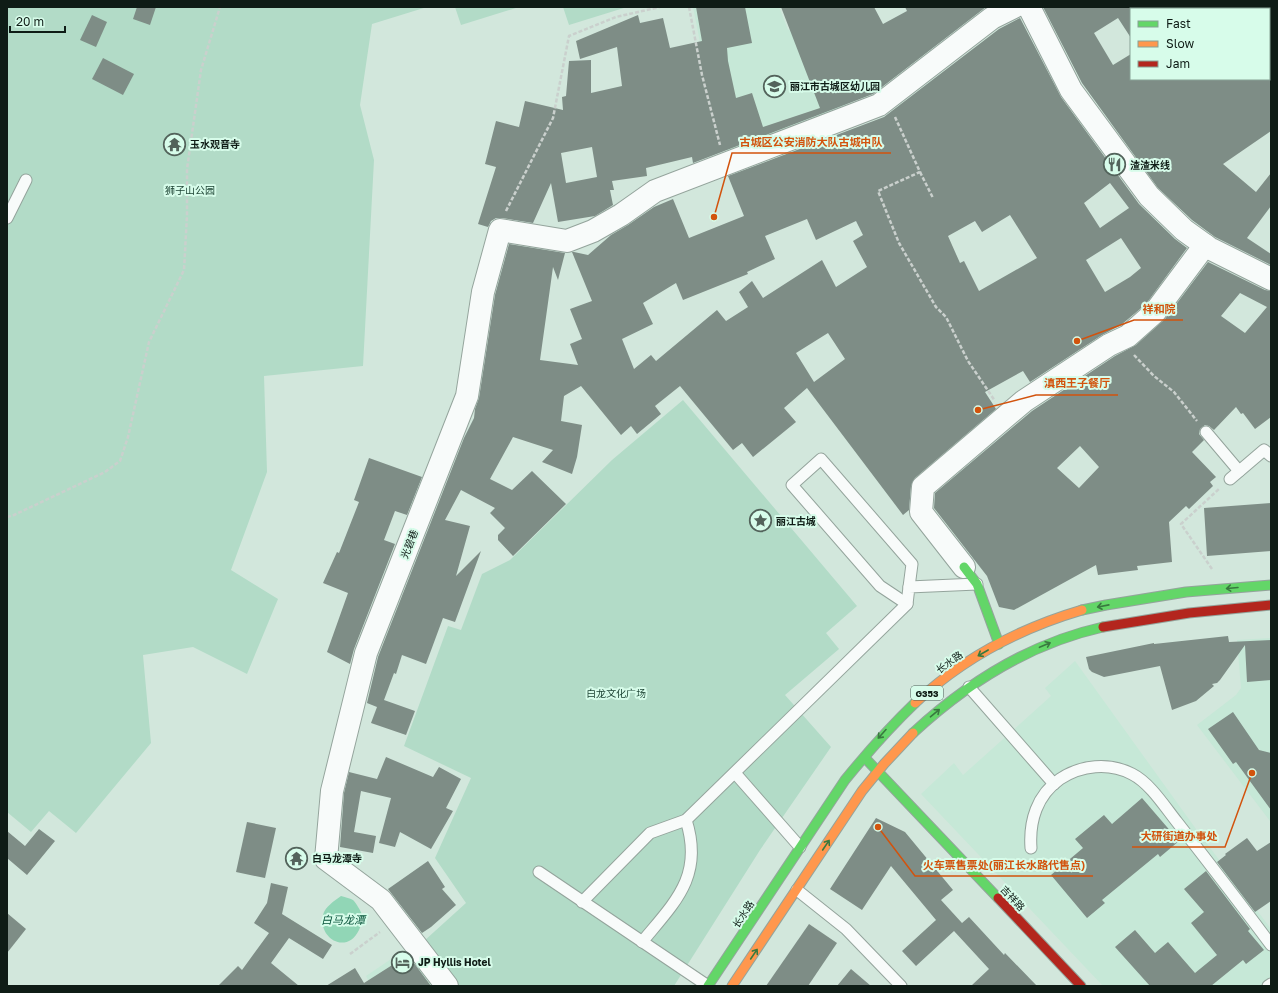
<svg xmlns="http://www.w3.org/2000/svg" width="1278" height="993" viewBox="0 0 1278 993" font-family="'Golos Text','Noto Sans SC',sans-serif">
	<style>
		.built { fill: #c6e8d7 }
		.green { fill: #b2dbc7 }
		.water { fill: #91d6b6 }
		.building { fill: #7e8d86; fill-rule: evenodd }
		.lines { fill: none; stroke-linecap: round; stroke-linejoin: round }
		.lane-casing { stroke: #94a49c; stroke-width: 13 }
		.street-casing { stroke: #94a49c; stroke-width: 24 }
		.fast-casing { stroke: #94a49c; stroke-width: 11 }
		.slow-casing { stroke: #94a49c; stroke-width: 11 }
		.jam-casing { stroke: #94a49c; stroke-width: 11 }
		.path { stroke: #cad0cd; stroke-width: 2.5; stroke-dasharray: 4 2; stroke-linecap: butt }
		.lane { stroke: #f8fbfa; stroke-width: 11 }
		.street { stroke: #f8fbfa; stroke-width: 22 }
		.fast { stroke: #63d668; stroke-width: 9 }
		.slow { stroke: #ff974d; stroke-width: 9 }
		.jam { stroke: #b3261e; stroke-width: 9 }
		.oneway { stroke: #39793f }
		.labels { text-anchor: middle; dominant-baseline: central; stroke-width: 4; stroke-linejoin: round; paint-order: stroke }
		.shield { fill: #d7fcea; stroke: #4b5f56; stroke-width: 1 }
		.shield-label { font-size: 9px; font-weight: bold; fill: #0f1c16 }
		.poi-label { font-size: 10px; font-weight: bold; fill: #0f1c16; stroke: #d7fcea; text-anchor: start }
		.park-label { font-size: 10px; fill: #183f2f; stroke: #d7fcea }
		.street-label { font-size: 10px; fill: #0f1c16; stroke: #d7fcea }
		.water-label { font-size: 11px; font-style: italic; fill: #065138; stroke: #d7fcea }
		.leader { fill: none; stroke: #d2530d; stroke-width: 1.5 }
		.callout-dot { fill: #d2530d; stroke: #d7fcea; stroke-width: 1.5 }
		.callout-label { font-size: 11px; text-anchor: middle; font-weight: bold; fill: #d2530d; stroke: #d7fcea; stroke-width: 4; stroke-linejoin: round; paint-order: stroke }
	</style>
	<rect width="100%" height="100%" fill="#d2e7dc"/>
	<g class="built">
		<path d="M693,7H779L788,30L813,20L833,67L850,112L728,155L712,104Z"/>
		<path d="M1271,638V821H1270L1197,725L1236,695L1241,688L1237,640Z"/>
		<path d="M1075,661L1196,829L1271,929V986H1103L921,794L954,763L963,775L1051,696L1045,688Z"/>
		<path d="M409,947L436,986H371L366,976Z"/>
	</g>
	<g class="green">
		<path d="M7,7H427L372,24L360,105L374,160L363,366L264,376L267,472L231,570L278,599L247,674L193,647L143,655L151,743L76,833L49,811L31,832L7,812Z"/>
		<path d="M455,7H519L461,25Z"/>
		<path d="M563,7H627L569,25Z"/>
		<path d="M683,400L857,606L826,633L839,649L785,695L831,747L760,850L674,986H455L424,941L466,903L435,858L471,778L404,746L448,626L461,630L482,574L510,560L612,460Z"/>
	</g>
	<path class="water" d="M341,896C344,897 350,898 353,900C356,903 361,911 362,915C363,921 361,925 359,930C347,955 318,939 323,915C325,907 334,901 341,896Z"/>
	<g class="building">
		<path d="M137,7H156L150,25L133,19Z"/>
		<path d="M696,7H745L752,43L727,48L728,61L736,98L752,93L763,127L820,108L781,7H874L883,24L907,11L905,7H986L873,94L693,163L692,157L646,168L647,176L612,181L614,190H610L613,205L595,216L558,222L551,183L533,223L502,218H496L491,221L488,227L478,224L496,167L485,164L496,121L519,127L525,101L563,110L562,97L566,96L569,61L591,60V93L622,86L617,47L580,59L576,41L638,15L640,23L663,18L670,48L702,41ZM592,147L597,177L566,183L561,153Z"/>
		<path d="M1043,7H1136L1131,9V38L1118,18L1094,33L1113,65L1131,54V79H1271V131L1223,164L1256,192L1271,173V206L1247,238L1271,254V265L1215,237L1192,220L1158,188L1082,83Z"/>
		<path d="M92,15L107,22L96,47L80,40Z"/>
		<path d="M1020,18L1061,97L1139,204L1175,239L1187,248L1146,304L1121,325L1102,335L1030,382L1023,371L985,392L996,409L915,478L911,486L909,510L903,515L807,388L784,408L796,422L753,457L742,443L733,450L680,386L655,406L661,414L637,434L631,426L621,435L581,386L564,396L561,421L582,425L577,457L572,474L542,462L553,450L513,437L490,479L512,490L532,471L566,504L513,556L498,540V535L505,528L490,513L495,508L461,490L445,520L470,526L456,576L481,551L455,622L443,618L426,664L402,655L396,674L394,673L384,700L415,711L406,735L371,723L377,707L367,703L378,657L464,438L474,418L475,409L479,398L495,295L509,244L565,253L558,280L553,267L540,360L578,365L570,344L582,339L570,309L592,301L572,252H574L588,255L611,235L628,225L654,207L673,199L689,238L744,216L728,176L884,117L999,29ZM1110,183L1129,208L1100,228L1084,203ZM1010,215L1037,258L979,291L964,261L960,263L948,236L975,221L982,232ZM807,219L816,240L856,221L863,235L853,241L867,267L836,287L822,260L763,298L752,281L739,292L748,307L726,321L717,310L656,361L651,355L634,369L622,339L653,324L643,303L676,283L683,300L748,274L747,272L775,259L765,236ZM1121,238L1141,268L1130,277L1105,292L1086,260ZM828,333L845,359L814,382L796,353Z"/>
		<path d="M103,58L134,74L123,95L92,79Z"/>
		<path d="M1208,262L1265,290L1271,291V417L1255,429L1243,413L1241,414L1236,407L1214,430L1209,426L1205,425L1200,429L1199,434L1204,440L1192,452L1216,477L1210,482L1213,486L1189,509L1186,506L1169,522L1172,562L1137,566L1138,570L1098,575L1096,565L1014,610L999,607L987,576L934,508L935,493L1032,411L1115,356L1136,345L1165,319ZM1240,293L1267,307L1245,333L1221,316ZM1080,446L1099,467L1079,488L1057,468Z"/>
		<path d="M369,458L422,477L407,515L395,511L384,540L395,544L354,649L350,664L327,652L348,593L323,583L337,552L339,553L359,502L354,500Z"/>
		<path d="M1271,503V551L1207,556L1204,508Z"/>
		<path d="M1228,636L1229,642L1271,640V680L1247,682L1245,645L1220,680L1217,683L1212,684L1214,686L1196,701L1172,710L1160,666L1104,677L1092,672L1089,669L1086,657L1154,643V644Z"/>
		<path d="M1233,712L1259,750L1271,753V810L1236,762L1233,764L1208,729Z"/>
		<path d="M386,757L433,777L439,767L461,779L446,808L453,811L431,849L400,832L395,847L379,843L391,798L361,791L354,832L376,836L373,853L340,847L344,793L349,772L377,779Z"/>
		<path d="M1142,798L1179,841L1160,857L1158,854L1102,900L1105,903L1087,918L1051,875L1083,848L1075,839L1104,815L1112,824Z"/>
		<path d="M876,818L905,832L953,890L941,900L962,923L969,917L1004,955L1005,953L1037,986H971L989,969L954,931L916,966L902,951L936,920L891,866L862,910L830,889Z"/>
		<path d="M247,822L276,828L265,878L236,872Z"/>
		<path d="M39,829L55,841L27,875L7,858V831L25,846Z"/>
		<path d="M1247,838L1257,851L1271,842V901L1255,912L1217,862L1226,855L1225,854Z"/>
		<path d="M428,861L445,887L442,889L456,905L431,927L422,933L388,889Z"/>
		<path d="M1206,871L1250,929L1248,931L1264,950L1246,964L1243,960L1211,986H1150L1115,947L1135,930L1155,953L1168,942L1195,973L1217,955L1191,923L1204,912L1184,889Z"/>
		<path d="M271,883L288,887L282,914L332,945L323,959L289,938L271,963L299,986H218L238,966L242,970L269,933L254,923L267,903Z"/>
		<path d="M7,913L26,929L7,953Z"/>
		<path d="M809,924L837,943L808,986H766Z"/>
		<path d="M408,955L431,986H326L355,968L364,983Z"/>
		<path d="M851,969L871,986H837Z"/>
	</g>
	<g class="lines">
		<defs>
			<g id="lane">
				<path d="M7,218L26,180"/>
				<path d="M1206,432L1239,471"/>
				<path d="M1230,479L1264,450L1271,456"/>
				<path d="M907,604L880,586L792,485L821,459L912,564L909,587"/>
				<path d="M969,687L1054,784"/>
				<path d="M735,773L800,847"/>
				<path d="M1031,848C1029,821 1037,795 1060,779C1081,765 1109,762 1132,774C1150,783 1165,807 1177,822C1209,863 1240,903 1271,945"/>
				<path d="M539,872L708,986"/>
				<path d="M797,890L846,929L901,986"/>
				<path d="M582,902L650,833L686,820L907,604L909,587L977,584"/>
				<path d="M642,942C675,902 704,876 686,820"/>
				<path d="M1268,986L1271,984"/>
			</g>
			<g id="street">
				<path d="M1029,7L1071,90L1149,196L1184,230L1209,248L1271,279"/>
				<path d="M964,567L921,512L923,487L1024,401L1109,345L1128,336L1155,312L1205,245"/>
				<path d="M447,986L381,900L326,859L332,791L366,653L467,396L483,292L500,230L567,241L593,231L621,215L655,191L879,105L992,18L1014,7"/>
			</g>
			<g id="fast">
				<path d="M964,567L977,584L999,644"/>
				<path d="M1082,610L1106,605L1186,592L1271,585"/>
				<path d="M913,733C967,683 1031,643 1103,627"/>
				<path d="M865,758L998,898"/>
				<path d="M708,986L845,780C867,753 890,727 915,703"/>
			</g>
			<g id="slow">
				<path d="M915,703C962,659 1021,628 1082,610"/>
				<path d="M732,986L862,791L884,764L913,733"/>
			</g>
			<g id="jam">
				<path d="M1103,627L1189,613L1271,605"/>
				<path d="M998,898L1081,986"/>
			</g>
		</defs>
		<use href="#lane" class="lane-casing"/>
		<use href="#street" class="street-casing"/>
		<use href="#fast" class="fast-casing"/>
		<use href="#slow" class="slow-casing"/>
		<use href="#jam" class="jam-casing"/>
		<g class="path">
			<path d="M689,7L702,75L720,145"/>
			<path d="M895,117L920,172L878,191L899,243L936,307L946,317L968,361L995,401"/>
			<path d="M920,172L933,198"/>
			<path d="M506,211L553,118L569,36L616,17L660,7"/>
			<path d="M1134,355L1154,376L1174,392L1197,421"/>
			<path d="M7,517L14,515L105,472L120,461L128,437L149,342L184,270L187,215V169L201,70L220,7"/>
			<path d="M1212,569L1181,524L1220,488"/>
			<path d="M350,954L380,932"/>
		</g>
		<use href="#lane" class="lane"/>
		<use href="#street" class="street"/>
		<use href="#fast" class="fast"/>
		<use href="#slow" class="slow"/>
		<use href="#jam" class="jam"/>
	</g>
	<defs><path id="oneway-shaft" d="M-6 0H5M1.5-3L5.5 0L1.5 3" fill="none" stroke-width="1.6" stroke-linecap="round" stroke-linejoin="round"/></defs>
	<g class="oneway">
		<use href="#oneway-shaft" transform="translate(1232 588) rotate(175)"/>
		<use href="#oneway-shaft" transform="translate(1103 606) rotate(169)"/>
		<use href="#oneway-shaft" transform="translate(1045 645) rotate(-23)"/>
		<use href="#oneway-shaft" transform="translate(983 653) rotate(150)"/>
		<use href="#oneway-shaft" transform="translate(935 713) rotate(-40)"/>
		<use href="#oneway-shaft" transform="translate(882 734) rotate(132)"/>
		<use href="#oneway-shaft" transform="translate(826 845) rotate(-56)"/>
		<use href="#oneway-shaft" transform="translate(754 954) rotate(-56)"/>
	</g>
	<defs>
		<symbol id="school-ring" viewBox="-11 -11 22 22"><circle r="9.5" fill="#d7fcea" stroke="#53635b" stroke-width="1.5"/><path d="M0-5L7-2L0 1L-7-2ZM-4 1L0 2.5L4 1V4Q0 6-4 4Z" fill="#53635b"/></symbol>
		<symbol id="temple-ring" viewBox="-11 -11 22 22"><circle r="9.5" fill="#d7fcea" stroke="#53635b" stroke-width="1.5"/><path d="M0-6L5-2H3V0L6.5 2.5H4V6H1.5V3h-3V6H-4V2.5H-6.5L-3 0V-2H-5Z" fill="#53635b"/></symbol>
		<symbol id="restaurant-ring" viewBox="-11 -11 22 22"><circle r="9.5" fill="#d7fcea" stroke="#53635b" stroke-width="1.5"/><path d="M-5-6h1v4h1v-4h1v4h1v-4h1v5L-1.5 .5V6h-2V.5L-5-1ZM5-6V6H3V1.5H1.5Q1.5-4 5-6Z" fill="#53635b"/></symbol>
		<symbol id="sight-ring" viewBox="-11 -11 22 22"><circle r="9.5" fill="#d7fcea" stroke="#53635b" stroke-width="1.5"/><path d="M0-6L1.8-2.2L6-1.7L2.9 1.2L3.7 5.4L0 3.3L-3.7 5.4L-2.9 1.2L-6-1.7L-1.8-2.2Z" fill="#53635b"/></symbol>
		<symbol id="hotel-ring" viewBox="-11 -11 22 22"><circle r="9.5" fill="#d7fcea" stroke="#53635b" stroke-width="1.5"/><path d="M-6-4.5h1.5V1H6V5H4.5V3h-9V5H-6ZM-4 0a1.8 1.8 0 1 1 3.6 0ZM.5 0V-2.5h3Q6-2.5 6 0Z" fill="#53635b"/></symbol>
	</defs>
	<g fill-rule="evenodd">
		<use href="#school-ring" x="762" y="74" width="25" height="25"/>
		<use href="#temple-ring" x="162" y="132" width="25" height="25"/>
		<use href="#restaurant-ring" x="1102" y="152" width="25" height="25"/>
		<use href="#sight-ring" x="748" y="508" width="25" height="25"/>
		<use href="#temple-ring" x="284" y="846" width="25" height="25"/>
		<use href="#hotel-ring" x="390" y="950" width="25" height="25"/>
	</g>
	<g class="labels">
		<rect class="shield" x="911" y="686" width="32" height="14" rx="3"/>
		<g class="shield-label">
			<text x="927" y="693">G353</text>
		</g>
		<g class="poi-label">
			<text x="790" y="86">丽江市古城区幼儿园</text>
			<text x="190" y="144">玉水观音寺</text>
			<text x="1130" y="165">渣渣米线</text>
			<text x="776" y="521">丽江古城</text>
			<text x="312" y="858">白马龙潭寺</text>
			<text x="418" y="962">JP Hyllis Hotel</text>
		</g>
		<g class="park-label">
			<text x="190" y="190">狮子山公园</text>
			<text x="616" y="693">白龙文化广场</text>
		</g>
		<g class="street-label">
			<text transform="translate(409 544) rotate(-69)">光碧巷</text>
			<text transform="translate(949 662) rotate(-36)">长水路</text>
			<text transform="translate(1013 898) rotate(47)">吉祥路</text>
			<text transform="translate(743 914) rotate(-56)">长水路</text>
		</g>
		<g class="water-label">
			<text x="343" y="919">白马龙潭</text>
		</g>
	</g>
	<path class="leader" d="M714 217L732 153H891M1077 341L1134 320H1183M978 410L1036 395H1118M1252 773L1225 847H1132M878 827L915 876H1093"/>
	<g class="callout-dot">
		<circle cx="714" cy="217" r="4"/>
		<circle cx="1077" cy="341" r="4"/>
		<circle cx="978" cy="410" r="4"/>
		<circle cx="1252" cy="773" r="4"/>
		<circle cx="878" cy="827" r="4"/>
	</g>
	<g class="callout-label">
		<text x="811" y="146">古城区公安消防大队古城中队</text>
		<text x="1159" y="313">祥和院</text>
		<text x="1077" y="387">滇西王子餐厅</text>
		<text x="1179" y="840">大研街道办事处</text>
		<text x="1004" y="869">火车票售票处(丽江长水路代售点)</text>
	</g>
	<rect width="1278" height="993" fill="none" stroke="#0f1c16" stroke-width="16"/>
	<rect x="1130" y="8" width="140" height="72" fill="#d7fcea" stroke="#87a295"/>
	<rect x="1138" y="21" width="20" height="6" fill="#63d668" stroke="#87a295"/>
	<text x="1166" y="28" font-size="12" fill="#0f1c16">Fast</text>
	<rect x="1138" y="41" width="20" height="6" fill="#ff974d" stroke="#87a295"/>
	<text x="1166" y="48" font-size="12" fill="#0f1c16">Slow</text>
	<rect x="1138" y="61" width="20" height="6" fill="#b3261e" stroke="#87a295"/>
	<text x="1166" y="68" font-size="12" fill="#0f1c16">Jam</text>
	<path d="M10 26v6h55v-6" fill="none" stroke="#0f1c16" stroke-width="2"/>
	<text x="16" y="26" font-size="12" fill="#0f1c16" stroke="#d7fcea" stroke-width="3" paint-order="stroke">20 m</text>
</svg>
